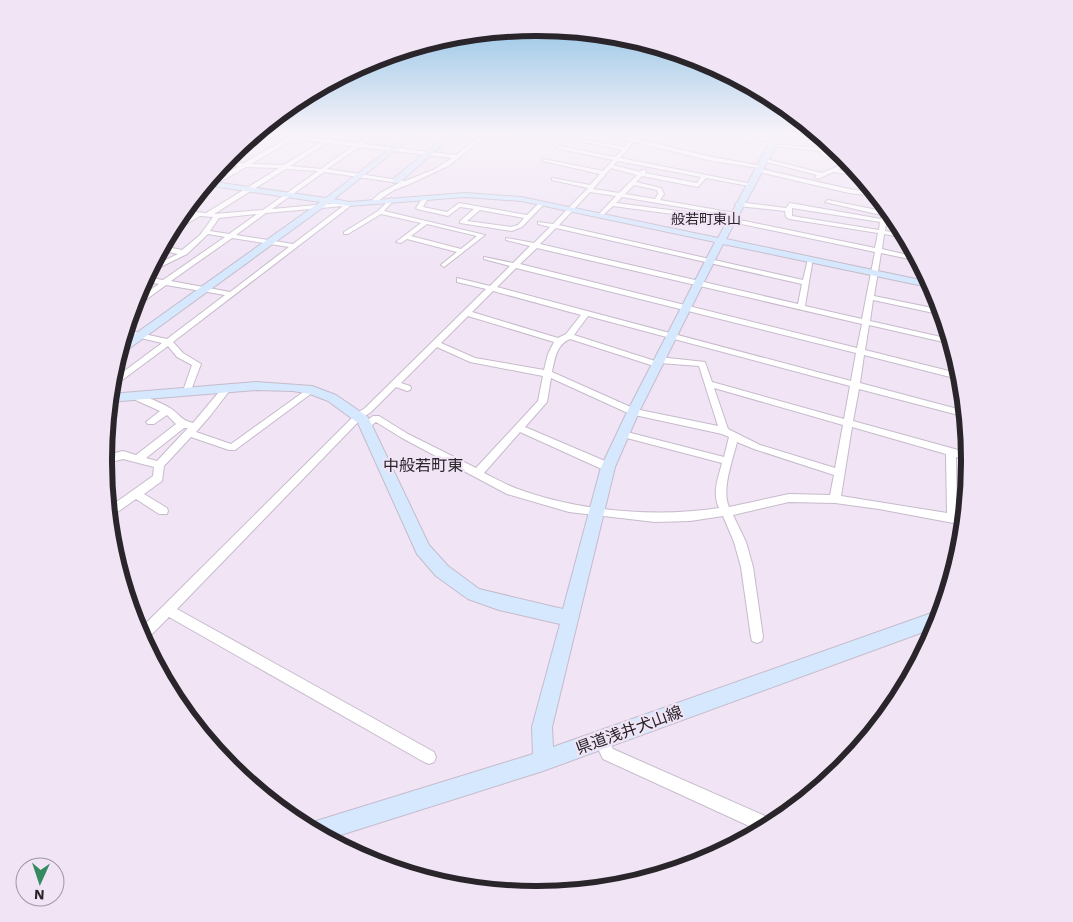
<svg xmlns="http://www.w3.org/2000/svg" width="1073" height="922" viewBox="0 0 1073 922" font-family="'Work Sans','Noto Sans JP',sans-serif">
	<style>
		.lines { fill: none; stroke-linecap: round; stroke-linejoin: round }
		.street-casing { stroke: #c6bbcb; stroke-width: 2 }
		.secondary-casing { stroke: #c6bbcb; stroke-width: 2 }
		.street { fill: #fff; fill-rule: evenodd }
		.secondary { fill: #d5e8fe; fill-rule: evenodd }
		.labels { text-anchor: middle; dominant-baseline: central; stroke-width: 4.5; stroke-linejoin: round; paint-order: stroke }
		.far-quarter-label { font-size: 14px; fill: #29252b; stroke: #f0e4f5 }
		.quarter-label { font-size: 16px; fill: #29252b; stroke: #f0e4f5 }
		.near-street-label { font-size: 16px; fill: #29252b; stroke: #f0e4f5 }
		.rim { fill: none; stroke: #29252b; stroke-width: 6 }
	</style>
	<rect width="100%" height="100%" fill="#f0e4f5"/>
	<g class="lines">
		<defs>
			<g id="street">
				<path d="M257,133L295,135L325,140L336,133H341L331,140L357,143L372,133H377L363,144L456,155L473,141L481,137L462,133L486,134L494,133L477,143L450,165L410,184L394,190L373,204L370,202L380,193L399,183L324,172L272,209L349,202L353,204L173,342L183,353L201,364L190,393H184L183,391L192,365L177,357L168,346L110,389L111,381L162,343L124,334L126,330L167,339L225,295L166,285L136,307H132L134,301L159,284L144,281L146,277L163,280L225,237L208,234L187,254L148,273L151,267L178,254L160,250L162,246L182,250L200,235L213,217L200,216L168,235L171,229L193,216L181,214L183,211L206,213L279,168L246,167L201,193H198L203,187L239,166L221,165L223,162L244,163L288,138L261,135L249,142H245ZM294,139L321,142L284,165L251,164ZM327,143L353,146L321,169L290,166ZM359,147L452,158L435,169L405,181L327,169ZM286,169L318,171L263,210L214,214ZM343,206L293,244L236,235L266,213ZM257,214L229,234L210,231L219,218ZM232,238L289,247L230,292L171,281Z"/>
				<path d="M602,133H609L632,138L635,133H639L636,139L712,157L762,166L759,168L712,161L634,142L620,158L752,184L749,186L706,178L698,187L642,176L636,182L661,188L664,194L660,200L735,213L736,214L733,216L622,197L616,203L730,218L875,248L878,233L789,219L786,217L785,211L738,206L735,204L738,202L786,208L790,203L881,219V215L825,202L828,200L882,211L884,205L888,210V212L894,217L887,216L885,231L904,234L906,238L884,234L882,249L916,257L919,261L881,253L874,296L942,310L943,315L873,300L870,321L950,339L952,344L869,325L865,350L961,374L962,380L864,355L860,383L965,411L966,417L859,389L853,421L969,453L970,461L956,457L957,515L964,517V525L879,509L835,503L789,502L733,515L746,542L753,567L763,637L762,641L757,643L752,641L751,637L741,567L734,542L723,516L690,521L655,522L569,512L507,494L402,438L376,422L368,428H362L360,426L373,416H379L408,434L476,468L538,401L543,376L470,362L437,347L401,383L410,386L411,388L410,390L407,391L396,387L371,412L362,418L177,609L434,752L436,757L434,762L429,764L424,762L169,617L144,642L138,631L356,414L365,408L486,289L457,282V278L490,286L510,266L484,259V257L513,263L530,246L506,240V238L534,243L550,227L538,224V222L553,224L588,188L552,180V178L590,185L600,174L543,161V159L603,171L613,160L556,148L559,146L615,157L622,150L567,138L569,137L624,147L630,141ZM618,161L701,177L697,183L645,173L646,170H642L640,172L613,165ZM611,168L637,175L619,193L593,189ZM634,185L657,190L658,194L655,199L625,194ZM590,192L616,196L599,214L598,215L601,217L613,206L732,222L875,252L862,319L805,306L813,258L808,259L803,280L559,225ZM792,208L880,222L879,230L792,216ZM556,228L802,284L798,304L540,244ZM537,248L862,324L857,348L520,264ZM516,268L856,353L851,381L497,287ZM493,291L581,315L566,334L558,338L472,312ZM468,316L554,342L548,354L544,370L475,358L441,343ZM588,316L850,386L844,419L712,382L705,362L659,357L656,358L655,361L574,335ZM570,339L657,367L660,366V363L699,366L718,426L635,409L552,372C555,359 556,345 570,339ZM551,378L630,414L722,434L729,437L724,457L623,431L618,434L623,437L722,463C718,479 712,493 719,508C655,518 576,511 515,488C505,484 494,478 484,473L520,432L604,470H612L613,467L612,464L525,427L547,402ZM714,388L843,425L835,468L760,445L728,429ZM852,427L946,454L947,513L841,496ZM737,442L754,449L834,475L830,495L789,494L729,507C721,489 733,460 737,442Z"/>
				<path d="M699,133H708L771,144L837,149L840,152H826L827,154L847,160L851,164L838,170L858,173L861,176L833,172L818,179L815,177L817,175L759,160L762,158L822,173L846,163L823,156L820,151L771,146Z"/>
				<path d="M757,168L849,189L875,193L877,196L849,193L755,171V169Z"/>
				<path d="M425,196L428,198L423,207L447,212L459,203L527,215L540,202L545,203L522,227L512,231L460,223V221L474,209L460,207L448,216L417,209L416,208L423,197ZM480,210L524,218L518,225L511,227L467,221Z"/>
				<path d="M391,198L394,200L384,211L485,235L444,267L441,265L442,264L457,252L407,239L401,243L396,242L421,223L381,214L348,234H344V232L378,211ZM427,224L477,236L461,249L411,236Z"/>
				<path d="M227,385L231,388L230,390L210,416L196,432L231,444L309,388H315L316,390L235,450H229L191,437L164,466L162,481L144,494L167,508L168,511L167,514H159L136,499L109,518L108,508L153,476L154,467L123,459L103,464V456L123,451L136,455L176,424L167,415L154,424H148L146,422L160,411L131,398L130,396L131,394C139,393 162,403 170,408C180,414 180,420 193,423L224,386ZM184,428H188L157,461L146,458Z"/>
				<path d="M601,733L606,735L613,749L774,820L775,823L760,831L603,759L594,740L596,735Z"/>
			</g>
			<g id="secondary">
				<path d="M410,133H417L334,199L350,202L465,193L521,197L718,238L771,140L777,133H783L726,239L930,282L933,288L723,244L639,412L615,467L552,727L553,747L940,610L942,611L937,627L543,771L328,839L307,827L308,824L316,821L533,754L532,727L560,624L499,610L468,599L436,576L417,554L358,423L328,401L310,394L293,391L256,390L109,402L110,394L256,382L312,386L336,395L368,417L429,545L448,566L479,589L563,609L601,467L627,412L715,242L521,201L465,197L350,206L329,203L123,353L118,354L121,344L320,202L205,185L208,181L326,198Z"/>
				<path d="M449,133H456L399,183H393V179Z"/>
			</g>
		</defs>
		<use href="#street" class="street-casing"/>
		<use href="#secondary" class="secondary-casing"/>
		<use href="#street" class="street"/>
		<use href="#secondary" class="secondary"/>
	</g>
	<linearGradient id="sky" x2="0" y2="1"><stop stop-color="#87bee2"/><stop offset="0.51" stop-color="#f8f3fa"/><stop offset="1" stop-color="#f8f3fa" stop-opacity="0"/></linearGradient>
	<rect width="1073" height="262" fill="url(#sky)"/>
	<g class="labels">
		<g class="far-quarter-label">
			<text x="706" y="219">般若町東山</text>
		</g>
		<g class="quarter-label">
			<text x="423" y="465">中般若町東</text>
		</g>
		<g class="near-street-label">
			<text transform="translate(629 730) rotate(-20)">県道浅井犬山線</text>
		</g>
	</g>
	<path d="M0 0H1073V922H0ZM536 36H537A424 424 0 0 1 961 460V462A424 424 0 0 1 537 886H536A424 424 0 0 1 112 462V460A424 424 0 0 1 536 36Z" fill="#f0e4f5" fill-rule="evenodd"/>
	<path class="rim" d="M536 36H537A424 424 0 0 1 961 460V462A424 424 0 0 1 537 886H536A424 424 0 0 1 112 462V460A424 424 0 0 1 536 36Z"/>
	<g transform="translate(40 882) rotate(183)"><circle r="24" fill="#f0e4f5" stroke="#a098a4"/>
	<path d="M0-4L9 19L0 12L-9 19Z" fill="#338b5f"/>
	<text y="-8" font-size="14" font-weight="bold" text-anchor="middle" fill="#29252b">N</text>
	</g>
</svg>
